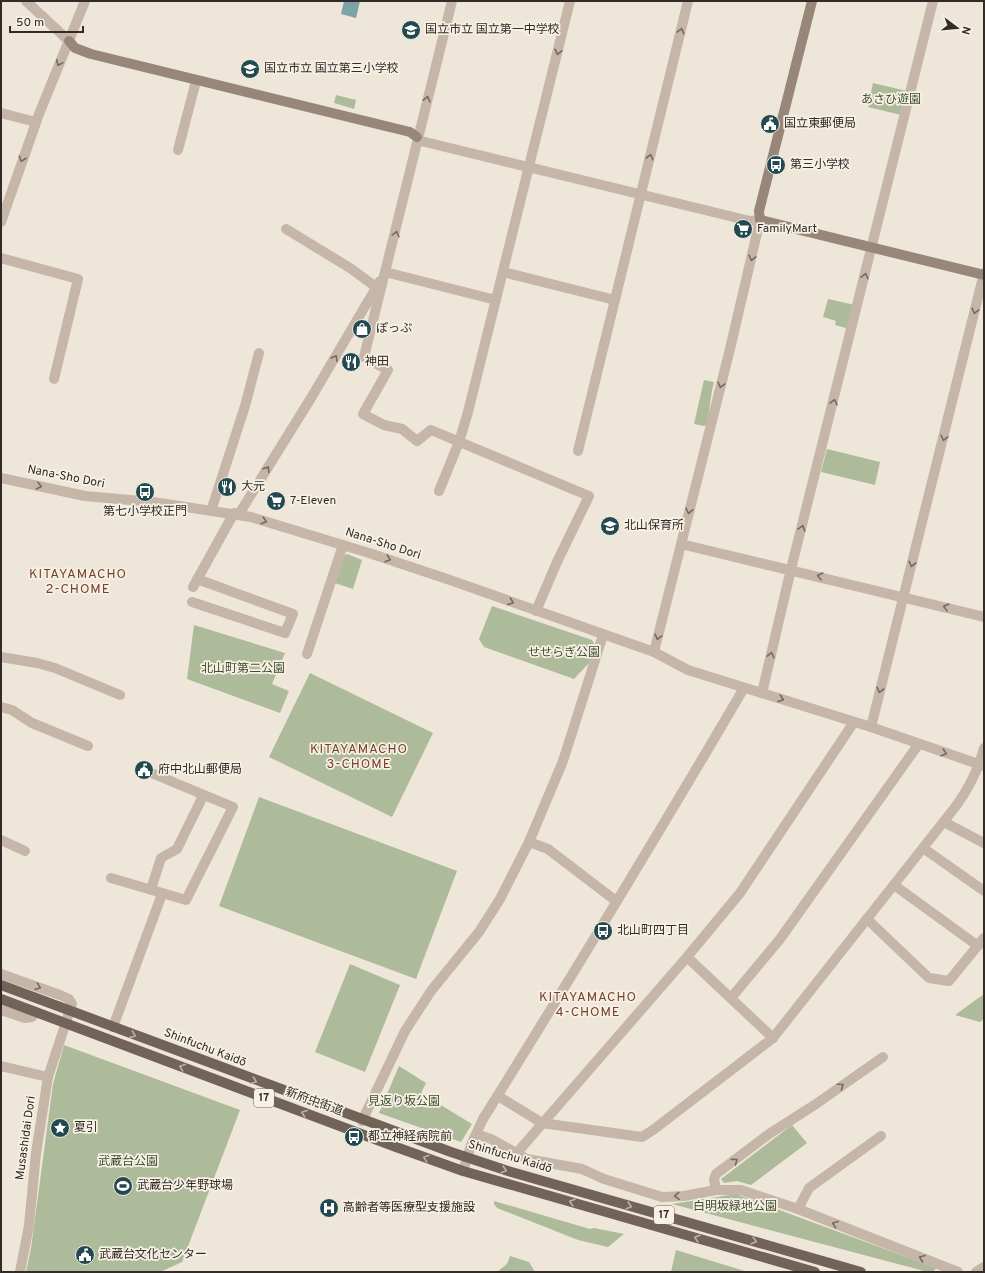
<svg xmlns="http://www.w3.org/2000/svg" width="985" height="1273" viewBox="0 0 985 1273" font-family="Overpass,'Noto Sans JP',sans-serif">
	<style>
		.green { fill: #aebb9b }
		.water { fill: #7ca3a8 }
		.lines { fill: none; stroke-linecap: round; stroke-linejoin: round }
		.street { stroke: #c5b6a7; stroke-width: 10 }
		.secondary { stroke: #988679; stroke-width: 10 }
		.primary { stroke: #726359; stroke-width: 10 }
		.oneway { stroke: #746a61 }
		.oneway2 { stroke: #bbb1a6 }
		.labels { text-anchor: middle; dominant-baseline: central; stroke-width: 3.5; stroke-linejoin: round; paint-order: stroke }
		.shield { fill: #f6f0e5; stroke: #6d6660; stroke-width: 1 }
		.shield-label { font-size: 11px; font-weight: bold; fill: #322b27 }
		.poi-label { font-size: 12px; fill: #322b27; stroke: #f6f0e5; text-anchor: start }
		.park-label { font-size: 12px; fill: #3f4d2d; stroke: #f6f0e5 }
		.street-label { font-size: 12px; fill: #322b27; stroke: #f6f0e5 }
		.neighbourhood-label { font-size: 13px; letter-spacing: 1px; fill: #784028; stroke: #f6f0e5 }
	</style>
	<rect width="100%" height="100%" fill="#eee6d9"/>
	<g class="green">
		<path d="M873,83L907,91L901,115L868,107Z"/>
		<path d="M336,95L356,100L354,109L334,103Z"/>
		<path d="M828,299L855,305L850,329L835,325L836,321L823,317Z"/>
		<path d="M704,380L714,382C710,397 710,409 707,424L704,426L694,424Z"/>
		<path d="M827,449L880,462L875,485L821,472Z"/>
		<path d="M347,554L362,560L353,589L335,583L344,556Z"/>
		<path d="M492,606L592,640L595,645L589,663L574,679L484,647L479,639Z"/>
		<path d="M194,625L285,653L272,684L289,691L280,713L187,679Z"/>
		<path d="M310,673L433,733L392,817L269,757Z"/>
		<path d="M259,797L457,871L416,979L219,906Z"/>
		<path d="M350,964L400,985L365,1072L315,1052Z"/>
		<path d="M984,994V1019L980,1022L955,1015Z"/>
		<path d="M64,1045L240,1110L182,1262L160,1272H26L31,1248L53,1084Z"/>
		<path d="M399,1066L426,1083L421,1093L472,1124L461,1142L379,1113Z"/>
		<path d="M792,1125L807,1143L751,1185L737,1181L724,1183L721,1179Z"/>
		<path d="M736,1194L936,1268L933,1272H928L672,1204Z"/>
		<path d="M494,1201L590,1229L594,1228L624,1234L608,1247L578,1240L497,1208L494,1204Z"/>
		<path d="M676,1250L748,1272H671Z"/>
		<path d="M510,1256L529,1262L535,1272H497L507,1264Z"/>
	</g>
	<path class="water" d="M344,1H360L356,18L341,14Z"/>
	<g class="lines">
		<g class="street">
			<path d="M26,1L69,41"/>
			<path d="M452,1L364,357L388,370L363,414L384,425L402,429L417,441L431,430L589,496L557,562L536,611"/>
			<path d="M1,113L36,122"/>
			<path d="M417,137L421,141L750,221L760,220L730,349L654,652"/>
			<path d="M178,150L196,81"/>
			<path d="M1,222L39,114L85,1"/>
			<path d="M286,229L350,268L376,287"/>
			<path d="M1,258L78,279L54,379"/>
			<path d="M385,272L496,300"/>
			<path d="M503,272L615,300"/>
			<path d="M578,451L688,1"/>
			<path d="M1,478L85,496L153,502L251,517L369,553L450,580L654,652L688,670L871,727L984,766"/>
			<path d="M439,491L459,442L468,412L570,1"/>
			<path d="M211,511L245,406L259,353"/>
			<path d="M239,514L311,398L380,281"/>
			<path d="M681,544L984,617"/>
			<path d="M193,587L234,513"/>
			<path d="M192,602L285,633L293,614L197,579"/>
			<path d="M307,654L343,545"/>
			<path d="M1,657L37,663L55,668L120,695"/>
			<path d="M762,693L791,569L933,1"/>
			<path d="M1,707L12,710L32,723L88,746"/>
			<path d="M871,727L984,273"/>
			<path d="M944,822L984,843"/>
			<path d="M1,840L25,851"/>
			<path d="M529,842L548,849L616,901"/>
			<path d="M923,848L984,891"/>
			<path d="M111,878L186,900L233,807L149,772"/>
			<path d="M894,885L978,946"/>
			<path d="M151,889L161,858L177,849L203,796"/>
			<path d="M867,919L929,978L949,981L984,938"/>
			<path d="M687,957L773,1038"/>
			<path d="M1,974L60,995L69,999L72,1004L48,1077L36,1153L29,1225L20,1272"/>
			<path d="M731,998L780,939L918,745"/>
			<path d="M1,1010L25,1018L32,1017L36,1012"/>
			<path d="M113,1027L162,894"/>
			<path d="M1,1066L48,1077"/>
			<path d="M498,1096L542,1123L642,1137L653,1130L773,1038L956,806C970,787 978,770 984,748"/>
			<path d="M362,1121L405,1031L431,991L479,932L500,899L529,842L563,761L603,635"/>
			<path d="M476,1134L491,1139L527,1159L582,1169L604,1179L662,1197L684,1196L716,1190H741L798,1209L958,1272"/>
			<path d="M516,1154L687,957L740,893L854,722"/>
			<path d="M463,1171L471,1145L483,1119C572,976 659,833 744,688"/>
			<path d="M716,1190L714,1179L716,1174L769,1134L816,1104L883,1057"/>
			<path d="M798,1209L809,1188L881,1136"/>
			<path d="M976,1272L984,1267"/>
		</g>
		<g class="secondary">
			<path d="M812,1L759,211L760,220L984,275"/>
			<path d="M69,41L75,48L91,54L410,132L417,137"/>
		</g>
		<g class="primary">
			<path d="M1,985L451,1152L508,1171L861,1272"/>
			<path d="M1,999L396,1147L463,1171L815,1272"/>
		</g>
	</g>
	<defs><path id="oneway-chevron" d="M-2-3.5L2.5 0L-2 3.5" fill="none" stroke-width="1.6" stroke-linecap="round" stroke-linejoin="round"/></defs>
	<g class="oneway">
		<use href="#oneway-chevron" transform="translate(681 31) rotate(-76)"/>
		<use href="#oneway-chevron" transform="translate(558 52) rotate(104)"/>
		<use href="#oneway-chevron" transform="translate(59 63) rotate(114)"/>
		<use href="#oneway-chevron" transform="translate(427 99) rotate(-76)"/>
		<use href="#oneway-chevron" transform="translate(650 157) rotate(-76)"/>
		<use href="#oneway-chevron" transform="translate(22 159) rotate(109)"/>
		<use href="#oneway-chevron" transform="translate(396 234) rotate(-76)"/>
		<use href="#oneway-chevron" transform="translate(752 258) rotate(104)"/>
		<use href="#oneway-chevron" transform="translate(865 276) rotate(-76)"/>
		<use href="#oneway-chevron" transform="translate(975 311) rotate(104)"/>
		<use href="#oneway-chevron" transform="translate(335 358) rotate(-60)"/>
		<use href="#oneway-chevron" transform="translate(721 385) rotate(104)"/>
		<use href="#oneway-chevron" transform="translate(834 402) rotate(-76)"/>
		<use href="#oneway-chevron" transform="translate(944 438) rotate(104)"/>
		<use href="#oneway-chevron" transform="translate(267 469) rotate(-58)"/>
		<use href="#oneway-chevron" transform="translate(39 486) rotate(13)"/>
		<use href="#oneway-chevron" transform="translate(689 511) rotate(103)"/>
		<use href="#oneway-chevron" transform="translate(264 521) rotate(17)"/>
		<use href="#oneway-chevron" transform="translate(802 528) rotate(-75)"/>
		<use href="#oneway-chevron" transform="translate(388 559) rotate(19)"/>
		<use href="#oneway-chevron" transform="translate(912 564) rotate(104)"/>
		<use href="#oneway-chevron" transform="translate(820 576) rotate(-166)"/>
		<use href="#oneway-chevron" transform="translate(511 602) rotate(20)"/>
		<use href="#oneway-chevron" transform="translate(946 607) rotate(-166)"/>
		<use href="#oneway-chevron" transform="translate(658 637) rotate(105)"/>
		<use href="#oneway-chevron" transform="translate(771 655) rotate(-77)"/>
		<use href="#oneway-chevron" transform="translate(880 690) rotate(104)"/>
		<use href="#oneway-chevron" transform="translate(781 699) rotate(20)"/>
		<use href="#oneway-chevron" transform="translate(944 753) rotate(18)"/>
		<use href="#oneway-chevron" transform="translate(38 987) rotate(20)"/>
		<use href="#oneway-chevron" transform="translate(841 1086) rotate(-35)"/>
		<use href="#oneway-chevron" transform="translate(735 1161) rotate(-36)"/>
		<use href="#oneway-chevron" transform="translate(677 1196) rotate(176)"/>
		<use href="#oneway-chevron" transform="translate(835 1224) rotate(-159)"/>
		<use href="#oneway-chevron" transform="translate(922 1258) rotate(-158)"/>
	</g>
	<g class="oneway2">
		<use href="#oneway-chevron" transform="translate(133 1035) rotate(21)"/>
		<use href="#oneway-chevron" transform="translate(182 1067) rotate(-160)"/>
		<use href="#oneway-chevron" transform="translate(254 1081) rotate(20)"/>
		<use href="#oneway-chevron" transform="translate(304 1113) rotate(-160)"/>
		<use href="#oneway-chevron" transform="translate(426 1158) rotate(-161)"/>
		<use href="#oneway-chevron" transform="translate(504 1170) rotate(17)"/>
		<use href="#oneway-chevron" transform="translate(572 1202) rotate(-164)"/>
		<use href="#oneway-chevron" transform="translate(629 1206) rotate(16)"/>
		<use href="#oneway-chevron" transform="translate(697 1238) rotate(-164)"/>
		<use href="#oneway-chevron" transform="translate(754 1241) rotate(16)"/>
	</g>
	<defs>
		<symbol id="school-disc" viewBox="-11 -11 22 22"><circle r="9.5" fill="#21494f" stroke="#f6f0e5"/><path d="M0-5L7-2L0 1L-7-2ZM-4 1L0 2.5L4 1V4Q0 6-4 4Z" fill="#fff"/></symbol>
		<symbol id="civic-disc" viewBox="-11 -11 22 22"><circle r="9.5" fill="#21494f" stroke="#f6f0e5"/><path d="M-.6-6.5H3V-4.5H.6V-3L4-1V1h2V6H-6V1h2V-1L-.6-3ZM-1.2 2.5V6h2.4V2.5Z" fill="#fff"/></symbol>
		<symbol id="bus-disc" viewBox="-11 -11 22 22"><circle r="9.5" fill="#21494f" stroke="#f6f0e5"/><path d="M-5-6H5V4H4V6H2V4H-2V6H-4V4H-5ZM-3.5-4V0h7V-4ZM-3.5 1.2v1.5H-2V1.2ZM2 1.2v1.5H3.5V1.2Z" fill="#fff"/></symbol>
		<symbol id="supermarket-disc" viewBox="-11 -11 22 22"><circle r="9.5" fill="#21494f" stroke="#f6f0e5"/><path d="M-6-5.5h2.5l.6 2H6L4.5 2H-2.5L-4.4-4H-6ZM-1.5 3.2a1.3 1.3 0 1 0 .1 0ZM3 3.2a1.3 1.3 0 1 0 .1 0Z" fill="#fff"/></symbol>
		<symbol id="shop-disc" viewBox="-11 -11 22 22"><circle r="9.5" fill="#21494f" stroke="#f6f0e5"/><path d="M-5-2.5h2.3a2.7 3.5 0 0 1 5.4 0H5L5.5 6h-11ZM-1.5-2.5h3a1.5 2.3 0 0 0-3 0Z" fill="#fff"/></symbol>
		<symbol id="restaurant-disc" viewBox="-11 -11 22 22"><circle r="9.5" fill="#21494f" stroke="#f6f0e5"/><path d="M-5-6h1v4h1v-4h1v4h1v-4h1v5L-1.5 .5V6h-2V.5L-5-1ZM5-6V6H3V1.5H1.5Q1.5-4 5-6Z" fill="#fff"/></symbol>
		<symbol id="sight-disc" viewBox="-11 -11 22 22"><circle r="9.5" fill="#21494f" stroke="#f6f0e5"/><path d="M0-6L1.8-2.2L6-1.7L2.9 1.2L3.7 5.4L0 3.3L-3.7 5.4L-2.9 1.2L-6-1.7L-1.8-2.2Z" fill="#fff"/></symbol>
		<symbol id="stadium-disc" viewBox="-11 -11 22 22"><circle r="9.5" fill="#21494f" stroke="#f6f0e5"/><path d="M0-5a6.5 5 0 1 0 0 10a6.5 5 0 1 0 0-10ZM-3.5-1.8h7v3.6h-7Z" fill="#fff"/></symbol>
		<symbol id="hospital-disc" viewBox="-11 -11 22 22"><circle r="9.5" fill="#21494f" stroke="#f6f0e5"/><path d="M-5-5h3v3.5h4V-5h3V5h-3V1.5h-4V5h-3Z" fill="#fff"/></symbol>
	</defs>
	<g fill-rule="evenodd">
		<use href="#school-disc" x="400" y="19" width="22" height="22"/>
		<use href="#school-disc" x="239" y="58" width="22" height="22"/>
		<use href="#civic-disc" x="759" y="113" width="22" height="22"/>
		<use href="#bus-disc" x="765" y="154" width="22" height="22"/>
		<use href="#supermarket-disc" x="732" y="218" width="22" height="22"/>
		<use href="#shop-disc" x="351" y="318" width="22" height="22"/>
		<use href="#restaurant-disc" x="340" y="351" width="22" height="22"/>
		<use href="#restaurant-disc" x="216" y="476" width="22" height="22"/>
		<use href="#bus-disc" x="134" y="481" width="22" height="22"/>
		<use href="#supermarket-disc" x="265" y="490" width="22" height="22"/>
		<use href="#school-disc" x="599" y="515" width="22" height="22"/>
		<use href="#civic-disc" x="133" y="759" width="22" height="22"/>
		<use href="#bus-disc" x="592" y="920" width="22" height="22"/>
		<use href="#sight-disc" x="49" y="1117" width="22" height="22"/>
		<use href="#bus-disc" x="343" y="1126" width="22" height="22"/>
		<use href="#stadium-disc" x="112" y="1175" width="22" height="22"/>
		<use href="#hospital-disc" x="318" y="1197" width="22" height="22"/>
		<use href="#civic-disc" x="74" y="1244" width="22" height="22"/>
	</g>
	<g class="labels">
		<g class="shield">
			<rect x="254" y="1089" width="20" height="18" rx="3"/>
			<rect x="654" y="1206" width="20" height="18" rx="3"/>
		</g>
		<g class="shield-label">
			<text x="264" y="1098">17</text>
			<text x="664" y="1215">17</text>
		</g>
		<g class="poi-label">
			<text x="425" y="30">国立市立 国立第一中学校</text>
			<text x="264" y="69">国立市立 国立第三小学校</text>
			<text x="784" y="124">国立東郵便局</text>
			<text x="790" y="165">第三小学校</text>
			<text x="757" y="229">FamilyMart</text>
			<text x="376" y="329">ぽっぷ</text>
			<text x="365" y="362">神田</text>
			<text x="241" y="487">大元</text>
			<text x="290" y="501">7-Eleven</text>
			<text x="145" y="512" text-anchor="middle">第七小学校正門</text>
			<text x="624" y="526">北山保育所</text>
			<text x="158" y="770">府中北山郵便局</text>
			<text x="617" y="931">北山町四丁目</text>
			<text x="74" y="1128">夏引</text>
			<text x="368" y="1137">都立神経病院前</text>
			<text x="137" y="1186">武蔵台少年野球場</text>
			<text x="343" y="1208">高齢者等医療型支援施設</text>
			<text x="99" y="1255">武蔵台文化センター</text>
		</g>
		<g class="park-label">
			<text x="891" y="100">あさひ遊園</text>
			<text x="564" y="653">せせらぎ公園</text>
			<text x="243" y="669">北山町第二公園</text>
			<text x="404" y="1102">見返り坂公園</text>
			<text x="128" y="1162">武蔵台公園</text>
			<text x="735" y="1207">白明坂緑地公園</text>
		</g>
		<g class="street-label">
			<text transform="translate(66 477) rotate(11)">Nana-Sho Dori</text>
			<text transform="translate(383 544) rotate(18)">Nana-Sho Dori</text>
			<text transform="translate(205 1048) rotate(21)">Shinfuchu Kaidō</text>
			<text transform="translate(314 1102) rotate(20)">新府中街道</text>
			<text transform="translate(26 1138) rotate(-82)">Musashidai Dori</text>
			<text transform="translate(510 1157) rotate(17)">Shinfuchu Kaidō</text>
		</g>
		<g class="neighbourhood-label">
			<text x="78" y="575">KITAYAMACHO<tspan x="78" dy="15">2-CHOME</tspan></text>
			<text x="359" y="750">KITAYAMACHO<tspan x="359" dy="15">3-CHOME</tspan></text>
			<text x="588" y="998">KITAYAMACHO<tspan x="588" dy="15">4-CHOME</tspan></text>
		</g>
	</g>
	<rect width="985" height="1273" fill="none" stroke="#322b27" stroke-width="4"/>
	<g transform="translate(957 28) rotate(106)" stroke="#f6f0e5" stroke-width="3" paint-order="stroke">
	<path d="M0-3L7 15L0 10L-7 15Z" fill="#322b27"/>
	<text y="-6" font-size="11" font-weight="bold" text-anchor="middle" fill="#322b27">N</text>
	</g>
	<path d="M10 26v6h73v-6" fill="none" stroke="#322b27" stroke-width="2"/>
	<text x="16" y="26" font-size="12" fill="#322b27" stroke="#f6f0e5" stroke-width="3" paint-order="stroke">50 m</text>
</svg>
